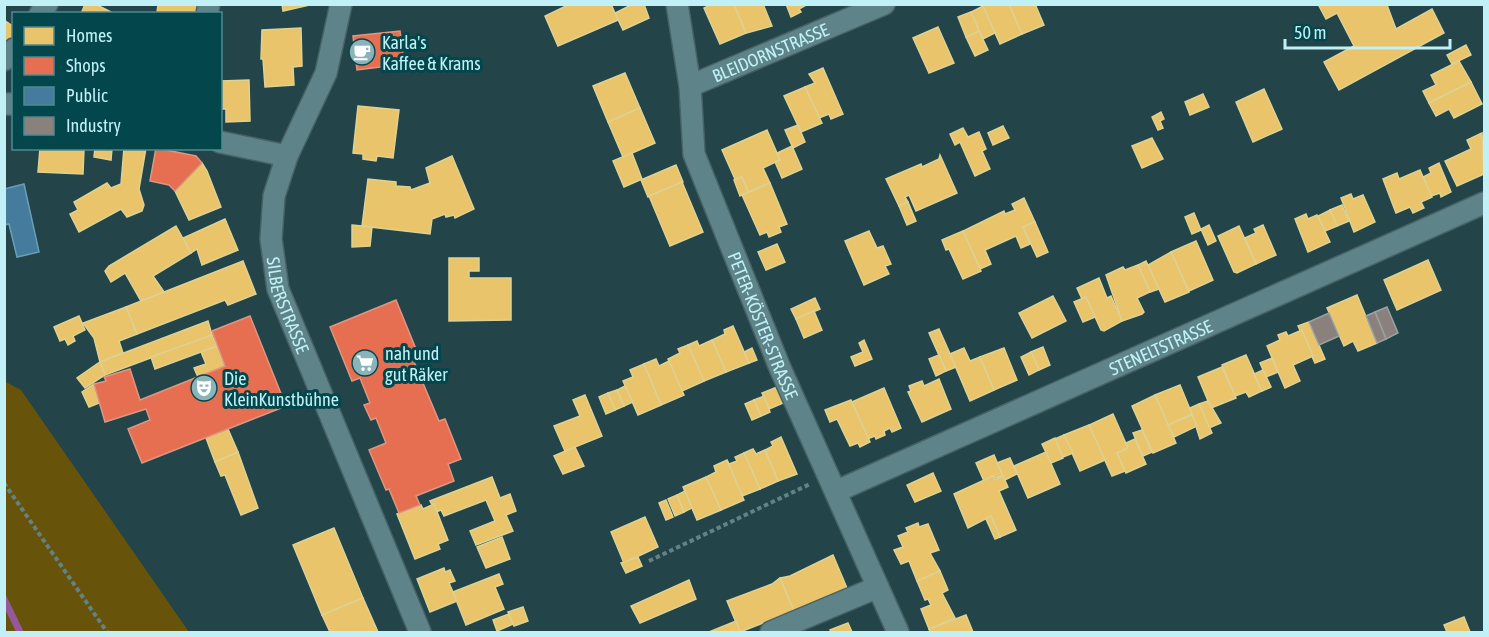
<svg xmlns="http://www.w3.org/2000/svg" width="1489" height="637" viewBox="0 0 1489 637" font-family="'Asap Condensed',sans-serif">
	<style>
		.green { fill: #67530a }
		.homes { fill: #e9c46a; stroke: #ddd294; stroke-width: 1.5 }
		.shops { fill: #e76f51; stroke: #dc9683; stroke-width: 1.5 }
		.public { fill: #457b9d; stroke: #6a9eb8; stroke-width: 1.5 }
		.industry { fill: #8a817c; stroke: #9aa3a1; stroke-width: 1.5 }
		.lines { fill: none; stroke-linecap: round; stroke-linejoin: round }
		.stream { stroke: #95599b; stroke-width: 7 }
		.minor-casing { stroke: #476266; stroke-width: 24 }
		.path { stroke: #638285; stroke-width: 4; stroke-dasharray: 4.5 3; stroke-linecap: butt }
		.minor { stroke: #5e8489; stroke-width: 21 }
		.labels { text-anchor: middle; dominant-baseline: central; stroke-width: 6; stroke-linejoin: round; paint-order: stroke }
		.poi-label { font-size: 18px; fill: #c1f1f7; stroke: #03464c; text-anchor: start }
		.street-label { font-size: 18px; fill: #c1f1f7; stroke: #03464c }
	</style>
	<rect width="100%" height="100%" fill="#234448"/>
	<path class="green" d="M4,381L21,390L189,632H5Z"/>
	<g class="homes">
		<path d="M85,4H95L115,14H81Z"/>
		<path d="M158,4H199L198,14L157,13Z"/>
		<path d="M282,4H310V5L283,11Z"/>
		<path d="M570,4H611L618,20L558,46L545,16Z"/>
		<path d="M633,4H644L649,18L623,30L615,13Z"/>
		<path d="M712,4H734L746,33L720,44L704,8Z"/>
		<path d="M734,4H763L772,26L746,33Z"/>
		<path d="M786,4H808L799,9L801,12L791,17Z"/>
		<path d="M986,4H1009L1022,34L1000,44L983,6Z"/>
		<path d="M1009,4H1035L1044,25L1022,34Z"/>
		<path d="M1318,4L1387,5L1396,29L1432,9L1444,33L1339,90L1324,62L1354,46L1337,13L1326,19Z"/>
		<path d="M983,6L995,33L983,39L971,12Z"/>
		<path d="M971,12L979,31L966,37L958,17Z"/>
		<path d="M4,20L14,27V35L4,46Z"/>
		<path d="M938,27L954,63L929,73L913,38Z"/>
		<path d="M301,28L302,66L293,67L294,85L265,87L263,59H261L262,30Z"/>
		<path d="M979,31L988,50L975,56L966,37Z"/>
		<path d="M1466,45L1471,55L1452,64L1447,55Z"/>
		<path d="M1459,61L1471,82L1429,103L1423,91L1436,85L1431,75Z"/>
		<path d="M823,68L843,114L831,119L829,114L819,118L805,87L815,83L809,74Z"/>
		<path d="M625,73L640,108L608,122L593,86Z"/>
		<path d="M249,80L250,121L226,122V109H220V81Z"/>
		<path d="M1471,82L1482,104L1454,118L1449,109L1436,116L1429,103Z"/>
		<path d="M805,87L822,123L801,132L784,96Z"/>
		<path d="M1264,89L1282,129L1253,142L1236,102Z"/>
		<path d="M1203,94L1209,107L1190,115L1185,102Z"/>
		<path d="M358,106L399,110L393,158L377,156L376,161L363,159V154L353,153Z"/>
		<path d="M640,108L655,143L623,157L608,122Z"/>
		<path d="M1161,112L1164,119L1160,121L1163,128L1158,130L1152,117Z"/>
		<path d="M798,125L805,142L793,148L785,130Z"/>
		<path d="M1003,126L1009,138L993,145L988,133Z"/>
		<path d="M963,128L968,137L979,132L986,149L982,151L990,169L975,176L960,142L955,145L950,134Z"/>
		<path d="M767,130L780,160L763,168L770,183L748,192L742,177L735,179L722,150Z"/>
		<path d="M1482,133L1484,174L1457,186L1445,161L1471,149L1467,140Z"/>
		<path d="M1152,138L1163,159L1142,168L1132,146Z"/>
		<path d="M792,146L802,169L782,178L775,162L780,160L777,153Z"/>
		<path d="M40,148H84L83,174L38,172Z"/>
		<path d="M95,148H112L111,160L94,157Z"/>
		<path d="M124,148H146L139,189L144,205L142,211L127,217L121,209L79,232L70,214L78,210L74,202L107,183L111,188L121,184Z"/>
		<path d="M632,153L642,179L624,187L613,161Z"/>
		<path d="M940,155L957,193L916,211L909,195L905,197L908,202L899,206L886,179L921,164L922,167L939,159Z"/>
		<path d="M452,156L474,209L455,218L454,215L446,217L445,214L432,219L430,234L362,226L368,179L396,182V186L410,187L411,190L430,183L426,168Z"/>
		<path d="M202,163L207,171L221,207L189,220L175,191Z"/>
		<path d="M1439,163L1451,192L1441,197L1440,193L1431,196L1423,177L1431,173L1429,168Z"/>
		<path d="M676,165L683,182L648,197L641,180Z"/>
		<path d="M1420,170L1432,197L1421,202L1424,208L1413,213L1410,207L1396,213L1383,179L1397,173L1399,179Z"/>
		<path d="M742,177L748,192L740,196L734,180Z"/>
		<path d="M682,182L703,232L670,246L649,196Z"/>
		<path d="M770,183L787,224L779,227L781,232L769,237L767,232L760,235L742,195Z"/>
		<path d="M1351,194L1353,199L1363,195L1375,222L1354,232L1341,198Z"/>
		<path d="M1024,198L1035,222L1023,227L1030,244L1021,248L1016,236L985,250L991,264L980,269L963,231L1004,211L1005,214L1015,210L1012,204Z"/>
		<path d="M908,202L916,221L907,225L899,206Z"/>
		<path d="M1342,205L1349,221L1337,226L1330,210Z"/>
		<path d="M1330,210L1337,226L1325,231L1318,216Z"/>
		<path d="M1194,213L1201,230L1192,234L1185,217Z"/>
		<path d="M1306,214L1308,219L1317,215L1330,242L1308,252L1295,219Z"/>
		<path d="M225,219L238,250L202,265L197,249L191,253L183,238Z"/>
		<path d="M1035,222L1048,252L1037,257L1023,227Z"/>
		<path d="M352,225L372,227L370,246L352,247Z"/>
		<path d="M1209,225L1216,241L1208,245L1201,229Z"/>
		<path d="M1263,225L1276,255L1256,264L1245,238L1256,233L1254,229Z"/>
		<path d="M176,226L191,253L153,276L164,292L141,301L125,273L111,282L105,271L109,266Z"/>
		<path d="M1239,226L1256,264L1237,273L1234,272L1218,236Z"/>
		<path d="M869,231L877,248L883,246L891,264L885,266L889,274L864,285L845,241Z"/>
		<path d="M963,231L981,271L963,279L949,249L946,250L942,240Z"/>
		<path d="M1196,241L1213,280L1189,291L1171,252Z"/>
		<path d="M777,244L785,262L766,270L758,252Z"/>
		<path d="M1171,252L1189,292L1165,302L1148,265Z"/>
		<path d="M449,258H479V271H469V278H511V320L449,321Z"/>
		<path d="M1428,260L1441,290L1397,310L1384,280Z"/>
		<path d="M243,261L256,294L228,305L225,300L137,334L126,307Z"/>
		<path d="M1146,261L1159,289L1150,292L1138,265Z"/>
		<path d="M1138,265L1150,292L1137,298L1144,312L1142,314L1122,321L1106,275L1123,267L1125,270Z"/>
		<path d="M1099,278L1107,298L1111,296L1122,321L1104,331L1101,330L1086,297L1082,299L1077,288Z"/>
		<path d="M1357,295L1377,343L1358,351L1353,341L1344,346L1327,308Z"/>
		<path d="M1053,296L1066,321L1032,338L1019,313Z"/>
		<path d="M1086,297L1095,317L1083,322L1074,302Z"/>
		<path d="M815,298L820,309L796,319L791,309Z"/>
		<path d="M126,307L137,334L119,341L123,353L100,362L94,338L83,323Z"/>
		<path d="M814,311L822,330L804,338L796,319Z"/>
		<path d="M79,316L85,330L73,336L75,341L68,345L65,339L60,341L54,327Z"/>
		<path d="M208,321L212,335L105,375L100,362Z"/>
		<path d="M1309,322L1325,359L1315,363L1298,326Z"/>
		<path d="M733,326L749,363L726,372L712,340L725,334L724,330Z"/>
		<path d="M939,329L956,367L946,371L929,333Z"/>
		<path d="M1302,330L1313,356L1293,365L1300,381L1285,388L1267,346L1280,340L1278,335L1286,332L1288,336Z"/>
		<path d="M212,335L217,346L155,369L151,357Z"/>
		<path d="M712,340L726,372L704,381L688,345L697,341L699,346Z"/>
		<path d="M864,340L872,359L855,366L851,357L863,352L859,343Z"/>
		<path d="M688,345L704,381L682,391L668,359L680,353L678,349Z"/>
		<path d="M217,346L225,366L198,377L194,368L206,364L201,352Z"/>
		<path d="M1043,347L1050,365L1039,370L1031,352Z"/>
		<path d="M752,348L757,360L749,363L744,352Z"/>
		<path d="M964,348L970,361L980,357L994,390L970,401L950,354Z"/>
		<path d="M1004,348L1017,380L994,390L980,357Z"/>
		<path d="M1031,352L1039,370L1029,375L1021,357Z"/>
		<path d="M939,355L946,371L936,376L929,359Z"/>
		<path d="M1246,355L1262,391L1249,397L1246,392L1235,396L1222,365Z"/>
		<path d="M1272,358L1278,372L1266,377L1260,363Z"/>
		<path d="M656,359L659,366L669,361L684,395L661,405L644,364Z"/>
		<path d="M100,362L105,375L85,388L77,378Z"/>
		<path d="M644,364L661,405L638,415L623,381L633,377L630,370Z"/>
		<path d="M1222,367L1236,398L1211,408L1198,377Z"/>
		<path d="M1263,370L1271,387L1262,391L1254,374Z"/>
		<path d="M939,379L951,409L922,422L908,392L911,391L909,386L922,381L924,386Z"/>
		<path d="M94,384L99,403L89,407L82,392Z"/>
		<path d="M1180,385L1192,414L1168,425L1155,395Z"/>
		<path d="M625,386L633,402L624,406L617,390Z"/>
		<path d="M777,387L783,403L769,409L762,393Z"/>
		<path d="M884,388L901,428L892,432L890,428L884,431L885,435L876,439L875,436L867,439L852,402Z"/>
		<path d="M617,390L624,406L615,410L608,393Z"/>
		<path d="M608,393L615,410L606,414L599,397Z"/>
		<path d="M585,395L602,436L565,451L554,426L580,416L573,400Z"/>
		<path d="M1155,395L1176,443L1153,453L1132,406Z"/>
		<path d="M764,396L770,412L761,416L754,400Z"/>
		<path d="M754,400L761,416L752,420L745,404Z"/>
		<path d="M851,400L870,442L860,447L858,443L850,446L837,419L830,422L825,410Z"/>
		<path d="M1208,401L1221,423L1209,428L1199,404Z"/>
		<path d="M1199,404L1212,433L1200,439L1190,408Z"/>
		<path d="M1113,414L1128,448L1117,453L1125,471L1112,476L1089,425Z"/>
		<path d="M1192,415L1197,426L1174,437L1168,425Z"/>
		<path d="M1089,425L1105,460L1080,471L1064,435Z"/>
		<path d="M228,429L238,452L215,462L206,438Z"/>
		<path d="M1142,430L1152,452L1143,456L1133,433Z"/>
		<path d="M1064,435L1073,453L1063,457L1055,439Z"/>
		<path d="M781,437L797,474L778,481L765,450L773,446L771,442Z"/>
		<path d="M1055,438L1063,458L1051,463L1042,444Z"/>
		<path d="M1135,439L1146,464L1126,473L1117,453L1128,448L1126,443Z"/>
		<path d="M575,447L584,466L563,474L554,456Z"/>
		<path d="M753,449L756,454L765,450L778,481L760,489L744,453Z"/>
		<path d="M238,452L258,508L241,515L225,475L221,476L215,462Z"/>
		<path d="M1046,452L1060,484L1028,498L1014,466Z"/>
		<path d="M744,453L760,489L742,496L727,460L729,464L737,461L735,457Z"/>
		<path d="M994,455L1003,476L984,481L976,463Z"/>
		<path d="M1010,458L1017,474L1005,480L997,463Z"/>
		<path d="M727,460L744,500L721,510L706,477L716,472L714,466Z"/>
		<path d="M933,473L941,491L915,502L907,485Z"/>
		<path d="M993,476L995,480L1003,476L1008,487L999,491L1016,530L1000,537L991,516L968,528L954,494Z"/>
		<path d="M492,477L500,498L510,494L516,511L506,515L513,531L476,545L470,531L495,521L486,500L444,516L441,510L436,512L430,501Z"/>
		<path d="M706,477L721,510L697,520L683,487Z"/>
		<path d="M685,491L692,508L684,512L677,495Z"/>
		<path d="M677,495L684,512L675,516L668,499Z"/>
		<path d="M666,500L673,517L666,520L659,503Z"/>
		<path d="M434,504L448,540L438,544L440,549L415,559L397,514L421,505L423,509Z"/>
		<path d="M991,516L1000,537L995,539L986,519Z"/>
		<path d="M645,517L658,547L624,563L611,532Z"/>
		<path d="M918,523L919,527L928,524L939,550L930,553L940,571L917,581L909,561L901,564L894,550L903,547L898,536L908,532L906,528Z"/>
		<path d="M334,528L363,598L322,615L293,545Z"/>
		<path d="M502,537L510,559L486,568L477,547Z"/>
		<path d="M833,555L847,588L794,611L780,578L790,576Z"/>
		<path d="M638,557L642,566L626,573L621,563Z"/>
		<path d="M444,568L445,572L450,570L455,581L449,583L457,601L430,612L417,579Z"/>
		<path d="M940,571L948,590L942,593L955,618L929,629L921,609L931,605L928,599L925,600L917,581Z"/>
		<path d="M499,574L503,584L495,587L504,609L466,625L453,592Z"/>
		<path d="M780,578L794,611L740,632L727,601L772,584Z"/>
		<path d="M689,580L696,599L640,623L631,606Z"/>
		<path d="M363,598L378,632H330L322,615Z"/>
		<path d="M523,607L528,621L514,626L508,612Z"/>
		<path d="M509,614L513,624L497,631L493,620Z"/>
		<path d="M966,615L973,632H930L929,629Z"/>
		<path d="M1464,617L1470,632H1447L1444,625Z"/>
		<path d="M736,621L740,632H709Z"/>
		<path d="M848,623L852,632H831L830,630Z"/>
	</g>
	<g class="shops">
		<path d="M400,31L404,64L357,70L353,36Z"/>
		<path d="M156,148L196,156L202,163L175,191L169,185L150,181Z"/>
		<path d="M396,300L418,354L412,357L439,421L445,419L461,459L448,464L454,481L416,496L420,505L399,513L389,489L386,490L369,450L386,443L376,418L371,420L364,405L370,403L360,378L352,381L330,327Z"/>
		<path d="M250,316L286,406L142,463L128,429L150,420L146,409L105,422L94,384L106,381L104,377L130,369L140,400L225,366L212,331Z"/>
	</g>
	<path class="public" d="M24,184L39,252L17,257L9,224L4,225V189Z"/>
	<g class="industry">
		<path d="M1387,307L1398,333L1386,339L1375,312Z"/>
		<path d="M1375,312L1386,339L1377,343L1366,316Z"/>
		<path d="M1329,313L1339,336L1319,345L1309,322Z"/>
	</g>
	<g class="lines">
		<path class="stream" d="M4,599L20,632"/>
		<defs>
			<g id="minor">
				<path id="s1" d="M341,4L326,73L287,156L274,196L271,239L278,289L420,632"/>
				<path id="s2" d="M677,4L690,86L694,154L780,368L898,632"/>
				<path d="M40,14L47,4"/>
				<path d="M207,14L209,4"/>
				<path d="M4,60L14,49"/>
				<path id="s3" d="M690,86L884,4"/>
				<path d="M4,104H14"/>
				<path d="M220,142L287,156"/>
				<path id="s4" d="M837,491L1484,203"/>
				<path d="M771,632L878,587"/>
			</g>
		</defs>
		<use href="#minor" class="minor-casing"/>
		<g class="path">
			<path d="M4,483L107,632"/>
			<path d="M649,561L810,484"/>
		</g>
		<use href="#minor" class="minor"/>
	</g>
	<defs>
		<symbol id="cafe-disc" viewBox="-11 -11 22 22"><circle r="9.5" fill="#8ab4ba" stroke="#03464c"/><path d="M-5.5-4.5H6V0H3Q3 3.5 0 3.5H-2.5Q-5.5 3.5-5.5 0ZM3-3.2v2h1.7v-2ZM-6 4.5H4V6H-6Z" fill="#fff"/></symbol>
		<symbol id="supermarket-disc" viewBox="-11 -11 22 22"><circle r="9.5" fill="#8ab4ba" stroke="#03464c"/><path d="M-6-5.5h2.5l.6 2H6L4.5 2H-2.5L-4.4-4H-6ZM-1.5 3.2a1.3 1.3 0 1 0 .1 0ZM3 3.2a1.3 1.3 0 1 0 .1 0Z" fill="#fff"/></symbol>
		<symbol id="theatre-disc" viewBox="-11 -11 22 22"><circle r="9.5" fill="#8ab4ba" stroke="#03464c"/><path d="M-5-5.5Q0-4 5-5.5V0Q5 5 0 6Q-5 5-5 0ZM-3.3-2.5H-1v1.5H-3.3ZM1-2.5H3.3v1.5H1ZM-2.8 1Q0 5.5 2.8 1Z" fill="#fff"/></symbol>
	</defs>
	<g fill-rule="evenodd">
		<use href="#cafe-disc" x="347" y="37" width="30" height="30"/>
		<use href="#supermarket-disc" x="350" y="348" width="30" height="30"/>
		<use href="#theatre-disc" x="189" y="373" width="30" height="30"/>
	</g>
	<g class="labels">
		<g class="poi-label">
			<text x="382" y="42">Karla's<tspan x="382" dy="21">Kaffee &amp; Krams</tspan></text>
			<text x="385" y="353">nah und<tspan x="385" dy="21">gut Räker</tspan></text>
			<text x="224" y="378">Die<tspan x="224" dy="21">KleinKunstbühne</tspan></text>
		</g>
		<g class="street-label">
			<text stroke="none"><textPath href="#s3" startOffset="87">BLEIDORNSTRASSE</textPath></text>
			<text stroke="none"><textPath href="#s1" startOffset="316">SILBERSTRASSE</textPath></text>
			<text stroke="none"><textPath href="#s2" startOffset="336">PETER-KÖSTER-STRASSE</textPath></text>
			<text stroke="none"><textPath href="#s4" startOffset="354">STENELTSTRASSE</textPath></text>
		</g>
	</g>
	<rect width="1489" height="637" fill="none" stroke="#c1f1f7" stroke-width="12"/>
	<rect x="12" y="12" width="210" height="138" fill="#03464c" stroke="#4f8a90" stroke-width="1.5"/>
	<rect x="24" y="27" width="30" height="18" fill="#e9c46a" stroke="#4f8a90" stroke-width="1.5"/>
	<text x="66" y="42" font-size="18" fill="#c1f1f7">Homes</text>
	<rect x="24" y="57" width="30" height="18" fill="#e76f51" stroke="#4f8a90" stroke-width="1.5"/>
	<text x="66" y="72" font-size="18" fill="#c1f1f7">Shops</text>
	<rect x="24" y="87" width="30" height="18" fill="#457b9d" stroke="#4f8a90" stroke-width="1.5"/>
	<text x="66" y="102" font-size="18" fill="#c1f1f7">Public</text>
	<rect x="24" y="117" width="30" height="18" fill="#8a817c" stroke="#4f8a90" stroke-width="1.5"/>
	<text x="66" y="132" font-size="18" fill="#c1f1f7">Industry</text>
	<path d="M1285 39v9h165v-9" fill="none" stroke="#c1f1f7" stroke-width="3"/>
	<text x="1294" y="39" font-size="18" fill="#c1f1f7" stroke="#03464c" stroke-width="4.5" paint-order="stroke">50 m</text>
</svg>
